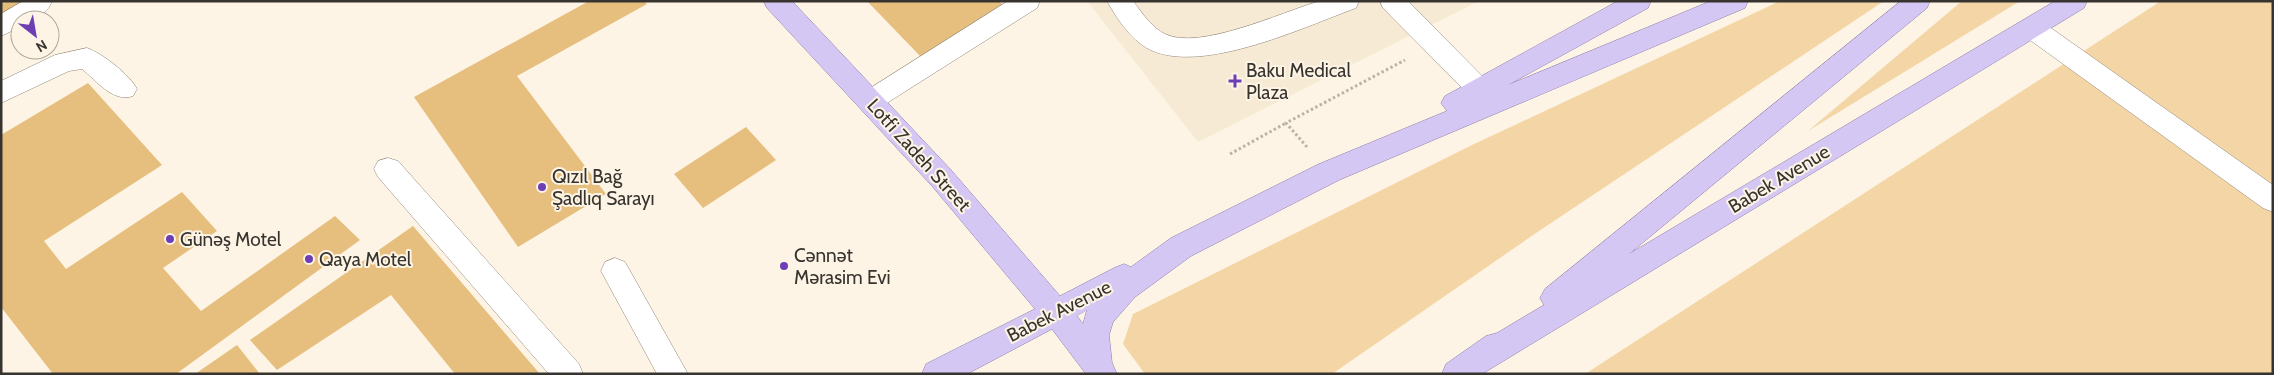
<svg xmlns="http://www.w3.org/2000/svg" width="2274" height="375" viewBox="0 0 2274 375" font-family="Cabin,sans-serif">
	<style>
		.built { fill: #f7ead4 }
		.green { fill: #f4d6a6 }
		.building { fill: #e6bf7e }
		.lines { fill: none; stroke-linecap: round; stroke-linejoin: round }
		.minor-casing { stroke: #8e8578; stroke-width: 1 }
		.major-casing { stroke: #8c7baa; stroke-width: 1 }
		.path { stroke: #bbb3a8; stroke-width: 3; stroke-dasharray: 2.5 2.5; stroke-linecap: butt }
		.minor { fill: #fff; fill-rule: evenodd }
		.major { fill: #d5c7f4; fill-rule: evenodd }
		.poi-dot { fill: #6e3eb5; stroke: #fdf4e5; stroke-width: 2 }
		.labels { text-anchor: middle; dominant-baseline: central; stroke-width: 4; stroke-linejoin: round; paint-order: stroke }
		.poi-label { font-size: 19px; fill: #37332e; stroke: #fdf4e5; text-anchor: start }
		.street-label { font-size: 19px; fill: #37332e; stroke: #fdf4e5 }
	</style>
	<rect width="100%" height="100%" fill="#fdf4e5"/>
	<path class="built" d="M1087,1H1479L1198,142Z"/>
	<g class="green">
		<path d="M1780,1H1884L1539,231L1332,374H1145L1123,344L1133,314L1472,145Z"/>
		<path d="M1962,1H2020L1808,131Z"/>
		<path d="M2161,1H2273V374H1585Z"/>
	</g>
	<g class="building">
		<path d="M1,1H28L1,16Z"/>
		<path d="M589,1H644L647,4L517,76L606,194L518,247L414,97Z"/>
		<path d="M867,1H999L1004,6L921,57Z"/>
		<path d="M88,83L162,165L44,241L66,269L182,192L217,231L163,268L201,311L335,216L360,240L176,374H53L1,307V135Z"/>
		<path d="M746,127L776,160L703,208L674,174Z"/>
		<path d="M413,226L540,374H455L391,295L277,370L250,340Z"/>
		<path d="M237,345L260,374H195Z"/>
	</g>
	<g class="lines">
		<defs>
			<g id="minor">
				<path d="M23,1H52C47,15 34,20 20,20V27L1,36V14Z"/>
				<path d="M1008,1H1040L1037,8L879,108L870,112L861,108L857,101L861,94Z"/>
				<path d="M1107,1H1133C1142,13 1152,28 1165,34C1199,51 1282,12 1317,2C1330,0 1346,1 1359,1L1356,8C1304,27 1206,73 1153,51C1133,43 1117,19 1107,1Z"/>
				<path d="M1380,1H1408L1488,82L1492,89L1488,96L1479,99L1470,96L1383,8Z"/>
				<path d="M2032,18L2041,21L2273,185V212L2263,208L2023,35L2019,28L2023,21Z"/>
				<path d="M87,48C102,53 130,75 137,89L133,96C113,103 97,81 82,69L69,71L1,103V81L55,55Z"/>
				<path d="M388,158L398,161L579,364L583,374H549L378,177L374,169L378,161Z"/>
				<path d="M615,258L625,262L688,374H657L601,271L605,262Z"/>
			</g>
			<g id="major">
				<path d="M764,1H792L951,170L1060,296L1114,268L1124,264L1131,267L1171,238L1319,164L1447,111L1441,103L1445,96L1618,1H1651L1648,8L1508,85L1711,1H1748L1745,8L1339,180L1191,256L1135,297L1113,322L1109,335L1112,363L1117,374H1086L1052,329L967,374H922L926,364L1035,309L932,186L767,8ZM1087,310L1083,324L1077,316Z"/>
				<path d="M1901,1H1930L1927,8L1629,254L2055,1H2087L2084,8L1482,374H1442L1446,364L1486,336L1497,333L1544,305L1540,298L1545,289Z"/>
			</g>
		</defs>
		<use href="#minor" class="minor-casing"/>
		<use href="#major" class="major-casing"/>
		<g class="path">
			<path d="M1307,147L1286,123L1405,60"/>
			<path d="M1230,154L1286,123"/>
		</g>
		<use href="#minor" class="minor"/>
		<use href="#major" class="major"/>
	</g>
	<g class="poi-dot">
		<path d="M1232.5 73.5h5v5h5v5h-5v5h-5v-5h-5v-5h5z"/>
		<circle cx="542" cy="187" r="5"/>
		<circle cx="170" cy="239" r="5"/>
		<circle cx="309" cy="259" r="5"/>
		<circle cx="784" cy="266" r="5"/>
	</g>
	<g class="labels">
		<g class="poi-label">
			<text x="1246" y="70">Baku Medical<tspan x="1246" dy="22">Plaza</tspan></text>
			<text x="552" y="176">Qızıl Bağ<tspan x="552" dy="22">Şadlıq Sarayı</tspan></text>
			<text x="180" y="239">Günəş Motel</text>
			<text x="794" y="255">Cənnət<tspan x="794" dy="22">Mərasim Evi</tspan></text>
			<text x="319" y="259">Qaya Motel</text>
		</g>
		<g class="street-label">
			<text transform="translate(919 155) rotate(48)">Lotfi Zadeh Street</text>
			<text transform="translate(1779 179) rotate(-31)">Babek Avenue</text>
			<text transform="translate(1059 311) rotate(-27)">Babek Avenue</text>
		</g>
	</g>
	<rect width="2274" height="375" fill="none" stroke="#37332e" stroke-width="5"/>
	<g transform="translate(35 35) rotate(149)"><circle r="24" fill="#fdf4e5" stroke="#aea79c"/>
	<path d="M0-4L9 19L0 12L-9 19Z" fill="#6e3eb5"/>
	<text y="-8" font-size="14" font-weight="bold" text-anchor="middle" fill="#37332e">N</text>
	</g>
</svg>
